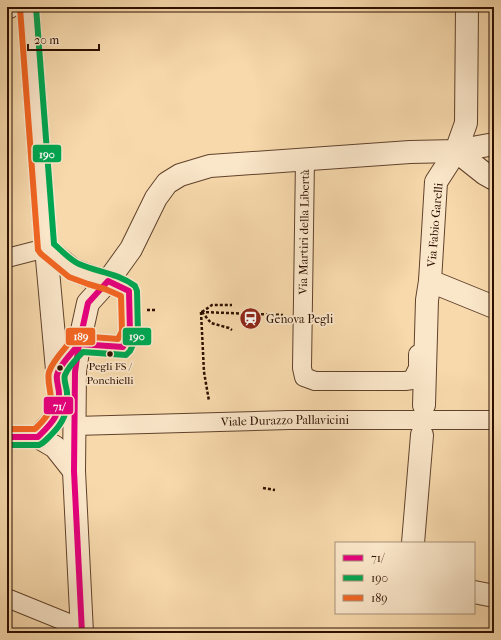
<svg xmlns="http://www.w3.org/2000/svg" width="501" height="640" viewBox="0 0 501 640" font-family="'IM FELL French Canon',serif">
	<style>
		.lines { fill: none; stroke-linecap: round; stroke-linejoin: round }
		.service-casing { stroke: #60422b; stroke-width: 14 }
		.pedestrian-casing { stroke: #60422b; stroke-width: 20 }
		.minor-casing { stroke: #60422b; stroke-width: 24 }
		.tertiary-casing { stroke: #60422b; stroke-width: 24 }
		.path { stroke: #2d1000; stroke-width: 2.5; stroke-dasharray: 3 2; stroke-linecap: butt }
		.service { stroke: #fae6c9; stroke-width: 12 }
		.pedestrian { stroke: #fae6c9; stroke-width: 18 }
		.minor { stroke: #fae6c9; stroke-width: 22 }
		.tertiary { stroke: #fae6c9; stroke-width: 22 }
		.bus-1-casing { stroke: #fae6c9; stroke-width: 9 }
		.bus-2-casing { stroke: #fae6c9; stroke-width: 9 }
		.bus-3-casing { stroke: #fae6c9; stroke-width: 9 }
		.bus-1 { stroke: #e5007d; stroke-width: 6 }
		.bus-2 { stroke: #00a651; stroke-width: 6 }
		.bus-3 { stroke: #f26522; stroke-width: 6 }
		.bus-dot { fill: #2d1000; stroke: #fae6c9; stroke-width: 1.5 }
		.labels { text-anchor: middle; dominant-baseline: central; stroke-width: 3.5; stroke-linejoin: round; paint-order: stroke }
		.bus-label { font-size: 11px; fill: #2d1000; stroke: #fae6c9 }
		.street-label { font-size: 12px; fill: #2d1000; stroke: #fae6c9 }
		.poi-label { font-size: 12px; fill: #2d1000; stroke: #fae6c9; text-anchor: start }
		.line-badge { stroke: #fae6c9; stroke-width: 1.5 }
		.badge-label { font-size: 11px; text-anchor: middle; font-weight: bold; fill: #fff }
	</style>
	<rect width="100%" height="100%" fill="#f7d9ac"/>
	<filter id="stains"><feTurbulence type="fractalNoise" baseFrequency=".005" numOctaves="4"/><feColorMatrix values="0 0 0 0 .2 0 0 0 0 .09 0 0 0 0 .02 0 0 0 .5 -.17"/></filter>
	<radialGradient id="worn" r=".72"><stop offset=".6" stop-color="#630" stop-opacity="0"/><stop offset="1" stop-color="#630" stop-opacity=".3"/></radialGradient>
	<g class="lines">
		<defs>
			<path id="service" d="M76,347L79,344L123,347L130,333L129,291L108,281"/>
			<g id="pedestrian">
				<path d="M305,159L302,368L304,377L315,381H405L412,380L418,368V354"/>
				<path d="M7,258L46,248"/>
				<path id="s1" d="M75,426L289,420H494"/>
				<path d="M7,598L81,628"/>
			</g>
			<g id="minor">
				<path d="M7,7H9"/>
				<path d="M28,7L46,248L59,392V409L54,420L38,437"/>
				<path d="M467,7L466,123L456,151L436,182L430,281L494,307"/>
				<path d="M456,151L485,174L494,179"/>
				<path d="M46,248L73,270L91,277L108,281"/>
				<path d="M424,405L427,300L430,281"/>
				<path d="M7,437H38L55,447L74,471"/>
				<path d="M413,543L422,435"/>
				<path d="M474,592L494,596"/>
			</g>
			<path id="tertiary" d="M82,633L74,471L75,372L79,344L88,303L108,281L131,249L156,198L167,183L180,175L210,166L410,152L456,151L494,144"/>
		</defs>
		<use href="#service" class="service-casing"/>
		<use href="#pedestrian" class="pedestrian-casing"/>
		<use href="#minor" class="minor-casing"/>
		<use href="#tertiary" class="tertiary-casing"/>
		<g class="path">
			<path d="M147,310H155"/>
			<path d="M201,312L204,372L209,401"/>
			<path d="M201,312L283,315"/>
			<path d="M202,312L211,323L229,328L232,330"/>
			<path d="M202,312L212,305H232"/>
			<path d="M274,320H282"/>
			<path d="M263,488L275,490"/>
		</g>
		<use href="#service" class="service"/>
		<use href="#pedestrian" class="pedestrian"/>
		<use href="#minor" class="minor"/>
		<use href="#tertiary" class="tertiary"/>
		<defs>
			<g id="bus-1">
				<path d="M108,281L129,291L130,333L123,347L79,344L88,303Z"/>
				<path d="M79,344L75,372L74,471L82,633"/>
				<path d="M7,437H38C53,422 60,416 59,394C59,387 56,381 57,375C59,365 73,352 79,344"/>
			</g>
			<path id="bus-2" d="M7,445H39C44,443 47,439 51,435C64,422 68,412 67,393C67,387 63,380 65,375C68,367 77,358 83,352L126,355L130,351L138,334L137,291L135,286C118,273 97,272 79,264C70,260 61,250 54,244L36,7"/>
			<path id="bus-3" d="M7,429H35C41,423 48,417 50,409C54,396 46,383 49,372C52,363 59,355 65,348C69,343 72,337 79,336L118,339L122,331L121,296L105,289L88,284L69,277L41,254L38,250L20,8"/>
		</defs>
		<use href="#bus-1" class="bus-1-casing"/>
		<use href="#bus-2" class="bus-2-casing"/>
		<use href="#bus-3" class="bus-3-casing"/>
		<use href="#bus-1" class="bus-1"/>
		<use href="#bus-2" class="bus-2"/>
		<use href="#bus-3" class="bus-3"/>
	</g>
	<defs>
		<symbol id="station-disc" viewBox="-11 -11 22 22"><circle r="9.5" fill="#8f2418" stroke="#fae6c9"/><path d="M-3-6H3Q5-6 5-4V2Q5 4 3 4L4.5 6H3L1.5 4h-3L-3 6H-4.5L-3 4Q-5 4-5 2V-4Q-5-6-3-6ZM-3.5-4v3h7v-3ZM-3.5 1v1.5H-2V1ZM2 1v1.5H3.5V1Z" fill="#fff"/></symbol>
	</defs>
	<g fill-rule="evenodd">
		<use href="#station-disc" x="238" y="306" width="25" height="25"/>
	</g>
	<g class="bus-dot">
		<circle cx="110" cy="354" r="3.5"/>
		<circle cx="60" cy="368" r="3.5"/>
	</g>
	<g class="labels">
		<g class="bus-label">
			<text x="110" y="366">Pegli FS /<tspan x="110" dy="14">Ponchielli</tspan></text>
		</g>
		<g class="street-label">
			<text transform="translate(435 225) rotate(-85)">Via Fabio Garelli</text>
			<text transform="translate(304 232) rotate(-89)">Via Martiri della Libertà</text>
			<text stroke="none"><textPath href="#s1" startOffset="210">Viale Durazzo Pallavicini</textPath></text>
		</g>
		<g class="poi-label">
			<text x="266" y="319">Genova Pegli</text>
		</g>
	</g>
	<g class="line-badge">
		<rect x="32" y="144" width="30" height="19" rx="4" fill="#00a651"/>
		<rect x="65" y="327" width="31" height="19" rx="4" fill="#f26522"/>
		<rect x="122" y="327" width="30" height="19" rx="4" fill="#00a651"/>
		<rect x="43" y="396" width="31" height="19" rx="4" fill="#e5007d"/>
	</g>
	<g class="badge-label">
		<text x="47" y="158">190</text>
		<text x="81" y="340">189</text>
		<text x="137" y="340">190</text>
		<text x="59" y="410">71/</text>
	</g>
	<rect width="501" height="640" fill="none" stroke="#f7d9ac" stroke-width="24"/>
	<rect x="8" y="8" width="485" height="624" fill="none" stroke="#2d1000" stroke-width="2"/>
	<rect x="12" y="12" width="477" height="616" fill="none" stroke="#2d1000"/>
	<rect x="335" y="542" width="140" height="72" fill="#fae6c9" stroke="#a89079"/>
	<rect x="343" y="555" width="20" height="6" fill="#e5007d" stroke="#a89079"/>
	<text x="371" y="562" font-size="12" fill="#2d1000">71/</text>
	<rect x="343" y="575" width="20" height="6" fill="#00a651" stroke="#a89079"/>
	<text x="371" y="582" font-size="12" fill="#2d1000">190</text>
	<rect x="343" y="595" width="20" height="6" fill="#f26522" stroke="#a89079"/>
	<text x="371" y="602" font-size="12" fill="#2d1000">189</text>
	<path d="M28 44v6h71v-6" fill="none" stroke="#2d1000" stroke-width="2"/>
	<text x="34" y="44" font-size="12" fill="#2d1000" stroke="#fae6c9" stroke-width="3" paint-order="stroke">20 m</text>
	<rect width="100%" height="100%" filter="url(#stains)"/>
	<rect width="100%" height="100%" fill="url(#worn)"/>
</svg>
